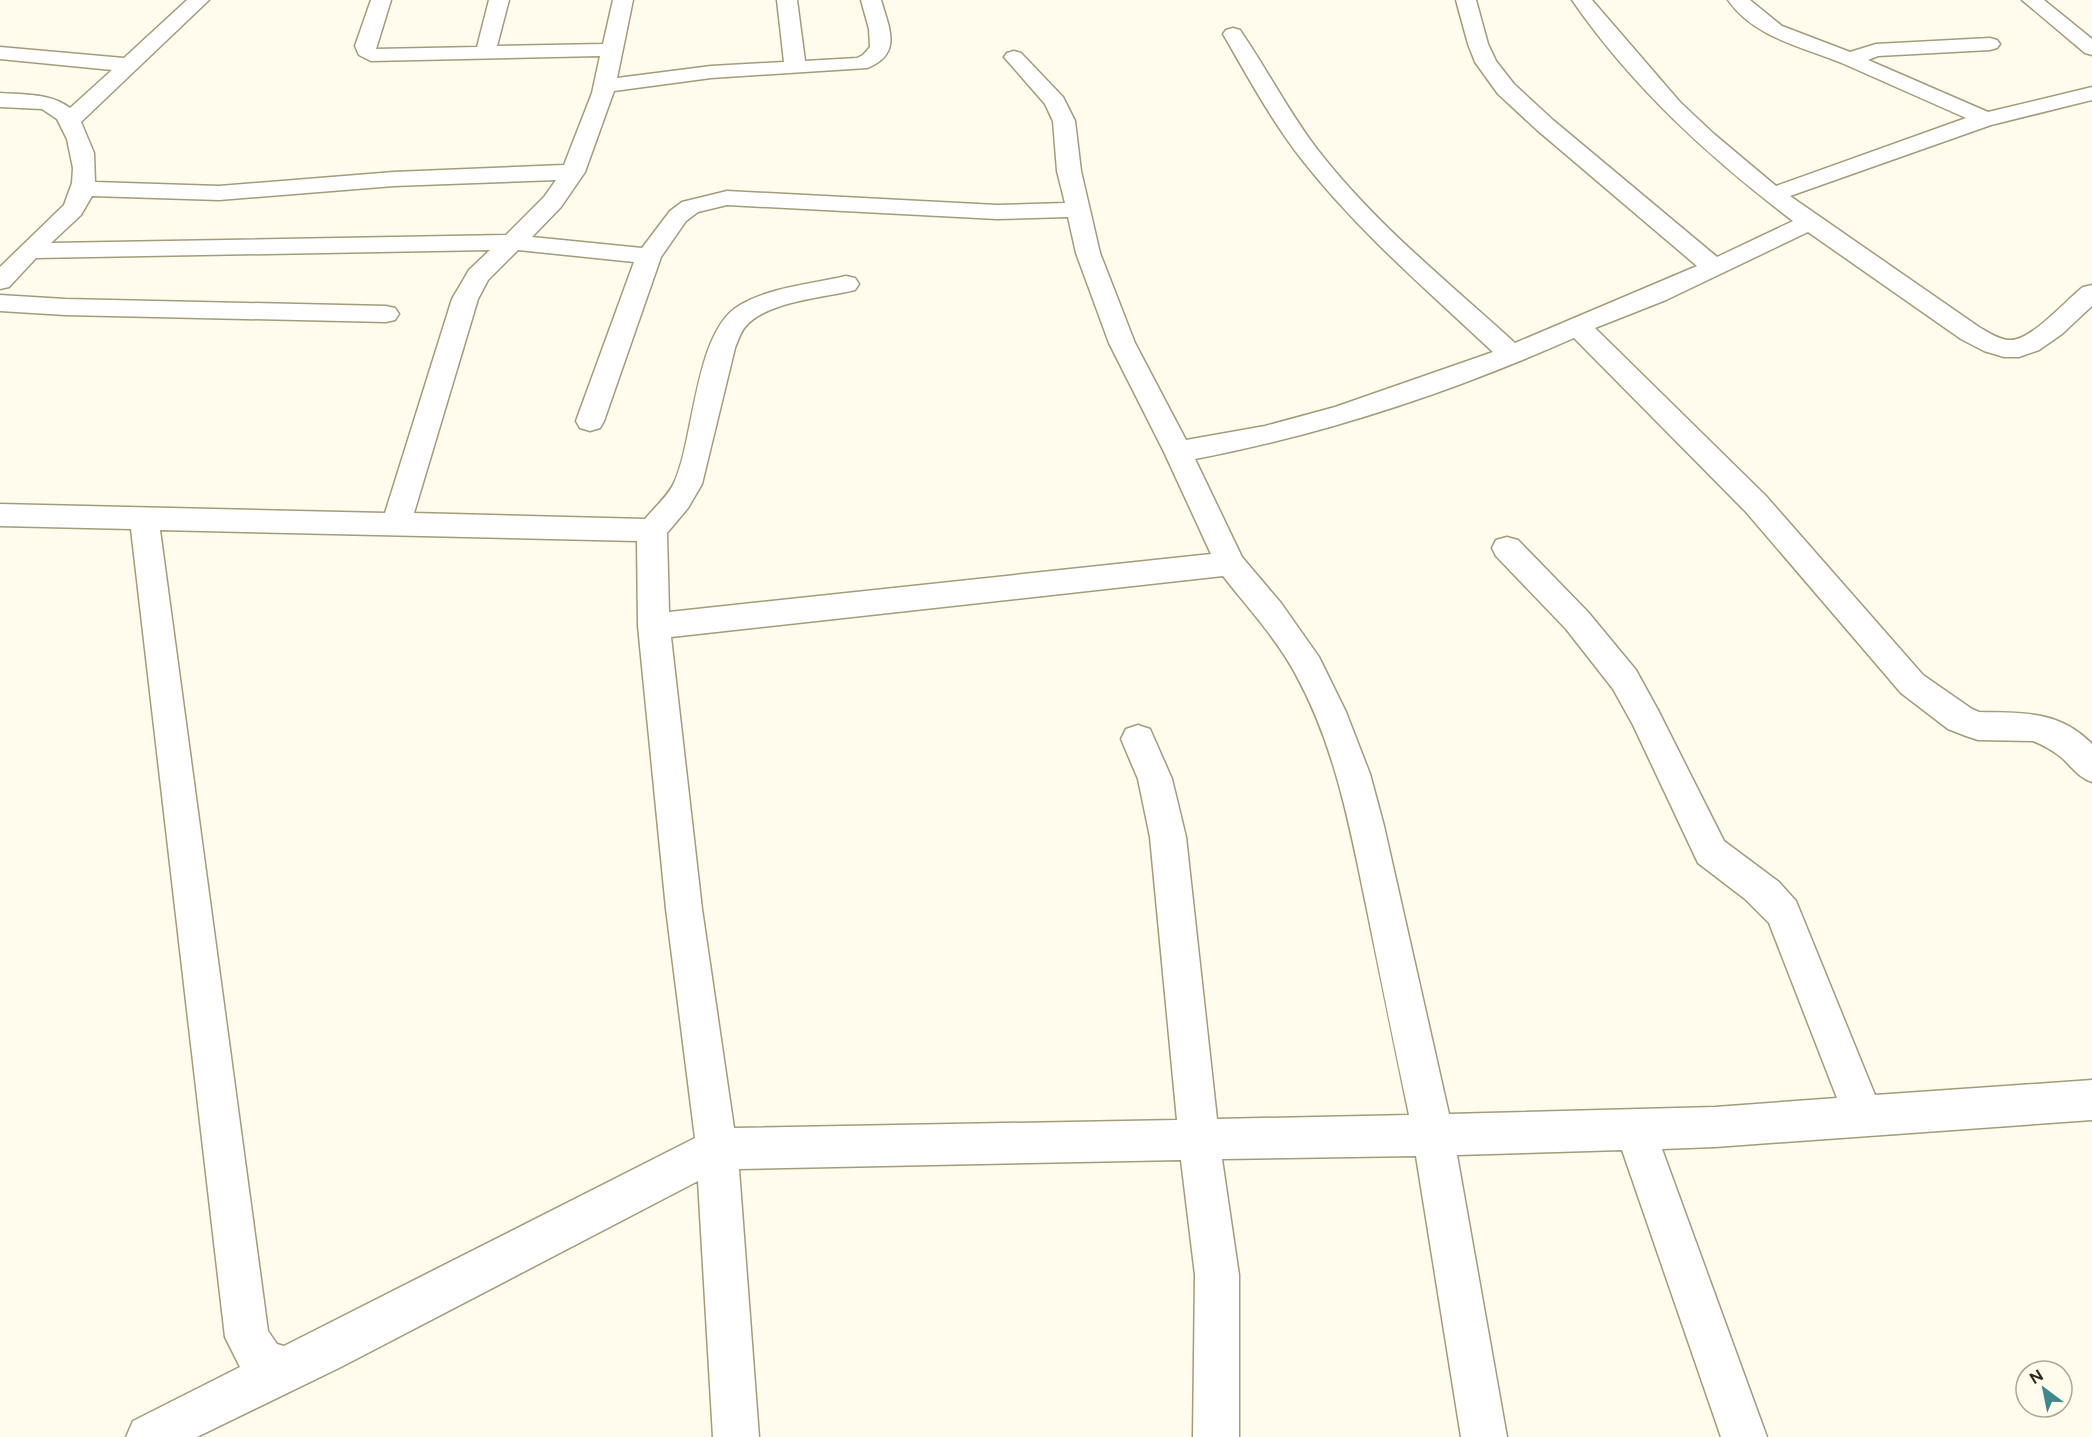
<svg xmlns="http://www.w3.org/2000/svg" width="2092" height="1437" viewBox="0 0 2092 1437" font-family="Figtree,sans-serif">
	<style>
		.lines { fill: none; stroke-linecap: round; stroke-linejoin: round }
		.minor-casing { stroke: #a39b7a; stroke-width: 3 }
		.minor { fill: #fff; fill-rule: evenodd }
	</style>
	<rect width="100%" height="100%" fill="#fffcee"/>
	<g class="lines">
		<defs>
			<g id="minor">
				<path d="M187,0H209L81,122L94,153L95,182L219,186L394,172L564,165L592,93L600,56L371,61L359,55L355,46L371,0H391L376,49L477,47L489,0H509L497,46L603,44L613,0H633L617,78L711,66L784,62L777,0H797L805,61L857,58L863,55L870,47L869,29L861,0H881C889,28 903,54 867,68L711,78L614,91L585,172L561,207L532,237L642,248L670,211L682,202L727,191L997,205L1065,203L1057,171L1053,121L1045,104L1004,57L1007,53L1014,51L1021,53L1063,97L1075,121L1081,171L1100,253L1135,343L1186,440L1265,426L1335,407L1493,352C1428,291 1359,232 1303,161C1272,122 1248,77 1223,34L1226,30L1233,28L1240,30C1267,69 1288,111 1317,149C1373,222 1447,281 1515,343L1697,266L1537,130L1498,94L1475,62L1468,44L1456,0H1476L1488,44L1496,61L1514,84L1553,120L1717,257L1793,221C1710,158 1632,87 1572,0H1592L1680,102L1714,134L1776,186L1966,118C1925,100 1885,82 1844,64C1804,47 1754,38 1728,0H1750L1782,26L1850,52L1876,44L1990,38L1997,40L2000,44L1997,48L1990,50L1878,56L1868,60L1988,112L2092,87V100L1991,125L1790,196L1979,327C1988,332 1999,340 2010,340C2031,341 2066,300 2083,287L2092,285V306L2062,334L2039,350L2019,357H2004L1984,351L1961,339L1808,232L1666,300L1595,328L1766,496L1923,675L1972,709L1979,712C2022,713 2059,710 2092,744V782C2078,777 2073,768 2062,758C2054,751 2043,745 2033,741L1978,740L1966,736L1948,729L1901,693L1746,512L1574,338C1452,392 1326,434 1195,459L1242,557L1281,603L1319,657L1346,712L1370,774L1384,826L1449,1114L1715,1107L1837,1098L1769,923L1745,899L1698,863L1633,725L1613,689L1566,629L1496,556L1492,548L1496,540L1507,537L1518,540L1588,612L1636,670L1658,710L1724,841L1779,882L1796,901L1875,1095L2092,1080V1120L1715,1147L1662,1149L1767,1437H1721L1622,1150L1457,1155L1507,1437H1461L1416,1156L1222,1159L1239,1275V1437H1193L1195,1275L1181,1160L739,1169L759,1437H713L698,1181L341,1367L197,1437H126L133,1421L240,1367L225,1337L131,529L0,526V504L385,513L452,299L469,270L490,250L36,258L9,287L0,289V267L64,205L72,183L73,168L67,139L57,119L42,109L0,107V93C24,95 51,93 70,108L112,70L0,59V47L124,58ZM556,180L544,197L506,235L51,243L81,215L92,196L219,200L394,186ZM727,205L997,219L1068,217L1076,253L1109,343L1164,452L1211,554L669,612L667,533L688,508L702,484L735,348C738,341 740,333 745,327C767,301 823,298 855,290L859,284L855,278L846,276C811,284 771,287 740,305C694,331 695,438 674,483C668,496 654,508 645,519L414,513L478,299L488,280L518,250L634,262L576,421L580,428L590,431L600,428L604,421L661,257L686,221L698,212ZM160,530L637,541L638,626L666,909L695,1138L284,1346L277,1344L268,1331ZM1223,576C1248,608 1277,639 1296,675C1335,746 1350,827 1366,905C1380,975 1394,1045 1409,1115L1217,1119L1186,837L1172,779L1150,729L1138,725L1126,729L1121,739L1138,779L1150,837L1177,1120L734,1128L702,909L671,637Z"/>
				<path d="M2022,0H2044L2092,39V55L2085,53Z"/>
				<path d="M0,295L65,299L386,306L395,308L399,314L395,320L386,322L65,315L0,311Z"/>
			</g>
		</defs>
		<use href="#minor" class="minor-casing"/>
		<use href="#minor" class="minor"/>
	</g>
	<g transform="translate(2044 1389) rotate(328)"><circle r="28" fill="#fffcee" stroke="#aba89a" stroke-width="1.5"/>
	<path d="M0-4.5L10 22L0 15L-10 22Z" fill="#40888b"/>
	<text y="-9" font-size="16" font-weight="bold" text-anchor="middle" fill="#2d2a1c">N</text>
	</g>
</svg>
